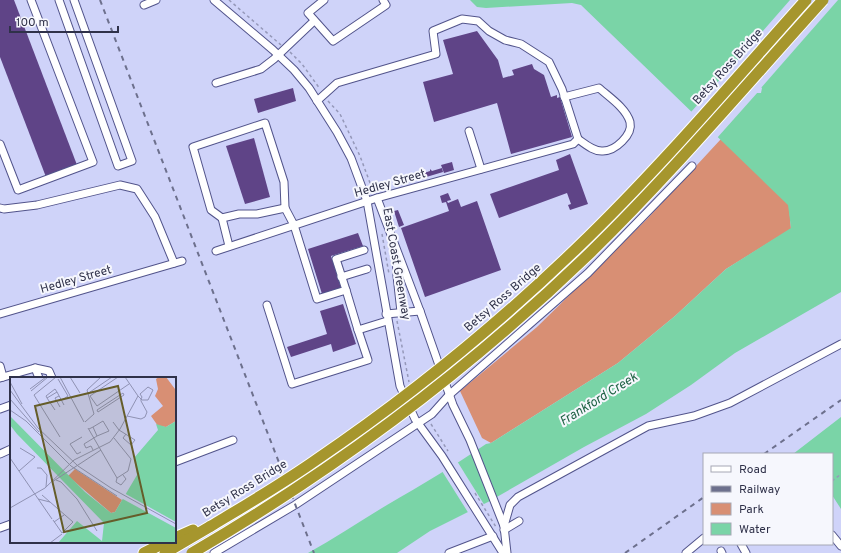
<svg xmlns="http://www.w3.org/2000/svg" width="841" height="553" viewBox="0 0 841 553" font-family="Overpass,sans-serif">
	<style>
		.green { fill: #d88f74 }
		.water { fill: #7ad4a7; fill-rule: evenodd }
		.pier { fill: #cfd3f9 }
		.building { fill: #5f4487 }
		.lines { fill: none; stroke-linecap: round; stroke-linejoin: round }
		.minor-casing { stroke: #52548b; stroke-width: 9 }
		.highway-casing { stroke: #fff; stroke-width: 13 }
		.path { stroke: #9598b9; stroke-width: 1.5; stroke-dasharray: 3 3; stroke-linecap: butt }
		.minor { stroke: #fff; stroke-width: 7 }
		.highway { stroke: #a6962d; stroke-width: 11 }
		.rail { stroke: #6d708d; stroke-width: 2; stroke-dasharray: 5 5; stroke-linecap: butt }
		.highway-bridge-casing { stroke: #fff; stroke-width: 13; stroke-linecap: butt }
		.highway-bridge { stroke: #a6962d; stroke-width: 11 }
		.labels { text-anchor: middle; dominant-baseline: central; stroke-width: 4; stroke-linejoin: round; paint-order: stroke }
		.street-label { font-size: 12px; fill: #2f3149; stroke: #f6f7fd }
		.water-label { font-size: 13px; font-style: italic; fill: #1e6244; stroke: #f6f7fd }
		.inset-road { fill: none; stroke: #8f92b3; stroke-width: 1 }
		.view { fill: #655d2a; fill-opacity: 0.15; stroke: #655d2a; stroke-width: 2 }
		.inset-edge { fill: none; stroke: #2f3149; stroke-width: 2 }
	</style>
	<rect width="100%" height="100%" fill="#cfd3f9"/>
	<path class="green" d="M721,139L789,205L791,229L726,269L675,316L618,363L491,443L482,438L460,391L537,327L648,218Z"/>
	<g class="water">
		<path d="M470,0H841V292L735,353L691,385L646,414L584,447L488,502L430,531L397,553H308C335,538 360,521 387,505C421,485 454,466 486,444L491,443L618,363L675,316L726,269L791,228L788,205L581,5L572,3L486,8L477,7ZM732,60L762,88L761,93H757L730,66L729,61Z"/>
		<path d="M841,417V509L832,495V454H793Z"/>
	</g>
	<g class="pier">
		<path d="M790,0H838L760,89L734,64Z"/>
		<path d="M732,66L758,92L717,138L691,112Z"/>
		<path d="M457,461L485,506L469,514L442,471Z"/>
	</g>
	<g class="building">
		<path d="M0,0H14L77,165L46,177L0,57Z"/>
		<path d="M477,31L498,60L503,78L514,75L512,70L532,64L534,69L544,75L551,97L557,95V98L560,97L572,137L511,154L497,103L434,122L423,82L453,74L443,40Z"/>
		<path d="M293,88L296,101L258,113L254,99Z"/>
		<path d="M254,138L270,197L245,204L226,146Z"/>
		<path d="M570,154L588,204L570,210L568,205L571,204L567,193L499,218L490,194L559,170L556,160Z"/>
		<path d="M452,162L454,170L444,173L441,165Z"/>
		<path d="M442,168L443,172L423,178L421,174L430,171V169L432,171Z"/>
		<path d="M448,193L451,200L447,201L448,203L458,199L461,207L477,201L501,270L425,297L401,228L449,211L446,202L442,203L440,196Z"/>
		<path d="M398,210L404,225L399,227L394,211Z"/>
		<path d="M358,233L363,246L331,256L341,288L322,294L308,249Z"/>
		<path d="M343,304L356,344L333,352L331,344L291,357L287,347L327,334L320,311Z"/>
	</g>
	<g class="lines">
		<defs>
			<g id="minor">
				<path d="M59,0L118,166L132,161L74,0"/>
				<path d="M214,0L273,50L294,70L309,88L337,132L351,158L367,201L400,386L415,419L442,456L503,553"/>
				<path d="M324,0L308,13L333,41L386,5L383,0"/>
				<path d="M144,5L156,0"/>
				<path d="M216,83L261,69L274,59L314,21"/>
				<path d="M564,97L599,88C609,97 626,108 630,122C633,135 615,151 603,151C594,152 585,144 578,139"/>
				<path d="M469,131L481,169"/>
				<path d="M0,144L18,190L93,162L31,0"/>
				<path d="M377,198L420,311L453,405L470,440L504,526L507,553"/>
				<path d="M0,208L4,209L37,205L120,185L137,189L155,217L174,263"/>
				<path d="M222,218L211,210L193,147L265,123L284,182L285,208"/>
				<path d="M229,246L222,218L239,214H257L285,208L294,225L317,299L346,290L336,259L364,250"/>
				<path d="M216,251L377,198L573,144L578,139L562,89L549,62L521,44L505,40L489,31L478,21L462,19L433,31L436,54L337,83L317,101"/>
				<path d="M396,253L397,276L401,312"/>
				<path d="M341,277L367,269"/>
				<path d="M346,290L358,330L387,321"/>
				<path d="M267,305L292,384L368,360L358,330"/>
				<path d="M0,314L182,261"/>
				<path d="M386,314L420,311"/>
				<path d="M0,366L3,377"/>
				<path d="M35,368L39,378"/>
				<path d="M0,378L35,368L49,371L52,378"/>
				<path d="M0,409L11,405"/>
				<path d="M0,454L11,449"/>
				<path d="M175,462L233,440"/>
				<path d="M504,526L510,505L518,497L648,426L694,416L730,403L841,344"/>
				<path d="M0,528L11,524"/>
				<path d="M504,530L519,521"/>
				<path d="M832,535L841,546"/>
				<path d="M741,544L746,553"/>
				<path d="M721,551L722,553"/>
				<path d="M214,553L295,505L432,414L449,395L588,273L692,166"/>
				<path d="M449,553L493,536"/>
				<path d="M686,553L704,538"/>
			</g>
			<g id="highway">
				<path d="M175,538L193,530"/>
				<path d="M144,553L166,542"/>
				<path d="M165,553L211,526"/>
			</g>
		</defs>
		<use href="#minor" class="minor-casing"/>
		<use href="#highway" class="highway-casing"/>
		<g class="path">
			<path d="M229,0L281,45"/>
			<path d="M290,52L302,64L320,89"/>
			<path d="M328,101L340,114L360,156L373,191"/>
			<path d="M382,234L389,274"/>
			<path d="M397,321L409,382"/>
			<path d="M431,424L448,451"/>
			<path d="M832,481L841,474"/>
			<path d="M475,493L496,527"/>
		</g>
		<use href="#minor" class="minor"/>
		<use href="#highway" class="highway"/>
		<g class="rail">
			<path d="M100,0L314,553"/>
			<path d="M764,454L841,400"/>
			<path d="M625,553L704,497"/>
		</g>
		<defs>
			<g id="highway-bridge">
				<path d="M211,526C246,505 282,484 316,460C409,397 496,326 577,248C658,170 731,84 806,0"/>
				<path d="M192,553C336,469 470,369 590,253C672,173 746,85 823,0"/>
			</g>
		</defs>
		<use href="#highway-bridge" class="highway-bridge-casing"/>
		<use href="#highway-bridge" class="highway-bridge"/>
	</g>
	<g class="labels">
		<g class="street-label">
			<text transform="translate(728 67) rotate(-48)">Betsy Ross Bridge</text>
			<text transform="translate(390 184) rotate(-16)">Hedley Street</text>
			<text transform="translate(396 264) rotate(80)">East Coast Greenway</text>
			<text transform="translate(76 280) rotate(-16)">Hedley Street</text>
			<text transform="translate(503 298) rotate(-41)">Betsy Ross Bridge</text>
			<text transform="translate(245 489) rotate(-32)">Betsy Ross Bridge</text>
		</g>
		<g class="water-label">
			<text transform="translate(599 400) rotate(-32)">Frankford Creek</text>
		</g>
	</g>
	<g transform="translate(10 377)">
		<rect width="166" height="166" fill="#cfd3f9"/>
		<path d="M149,0H156L165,12L166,19V44L156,50L148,49L141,39L153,29L145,19L148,12L146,2ZM65,92L112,123L105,135L101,136L58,99Z" fill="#d88f74"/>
		<path d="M0,39L75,115L101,136L105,135L127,98L124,81L148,53L146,47L156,50L166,44V166H48L67,144L92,164L94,146L7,57L0,48Z" fill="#7ad4a7"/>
		<path d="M114,116L166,145V151L111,121Z" fill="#cfd3f9"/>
		<path class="inset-road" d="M46,0L24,18L50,60M50,0L74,45M60,0L70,16M108,0L80,19L87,29L119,7M115,0L128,19L132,23H138L143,13L138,10L130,17L132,20L131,22V24L137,35L135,40L131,42L117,39M48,2L58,19L52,23M0,5L12,27M20,12L36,0M0,13L28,51L68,89L101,111L166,147M21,14L38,0M47,15L54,28M80,15L102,0M113,16L114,18L88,35L87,33ZM49,19L45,21L50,30M37,21L47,15L45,12L36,19L37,21L45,33M0,22L29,55M0,33L16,44L61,89L107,119M75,45L84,37L77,13L91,0M103,45L109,53L125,63L121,68L113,61L116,57M83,50L93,44L99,54L87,59M78,51L107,101L118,94L121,82L104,61M79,52L83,50L87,59L74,67L76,71L81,69L83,73M71,75L67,77L60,67L72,60M0,81L42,142M27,91H31L37,98L36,110M9,94L25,80L10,71M107,101L106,105L111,108L116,102L113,98M46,103L51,105L67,122L87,154M42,105L91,73M32,118L63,145L52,156L43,143M28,122L40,125M0,131L35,111L64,83L100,65L110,52L128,19M44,145L54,138M40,166L52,157"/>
		<path class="view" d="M108,9L137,136L54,155L25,29Z"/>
		<rect width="166" height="166" class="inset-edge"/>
	</g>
	<rect x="703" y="453" width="130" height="92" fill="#f6f7fd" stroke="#a6a8b5"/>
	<rect x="711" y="466" width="20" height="6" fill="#ffffff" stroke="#a6a8b5"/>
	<text x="739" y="473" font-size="12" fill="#2f3149">Road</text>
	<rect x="711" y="486" width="20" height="6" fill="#6d708d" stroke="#a6a8b5"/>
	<text x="739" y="493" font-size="12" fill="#2f3149">Railway</text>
	<rect x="711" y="503" width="20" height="12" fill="#d88f74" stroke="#a6a8b5"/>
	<text x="739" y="513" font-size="12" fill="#2f3149">Park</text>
	<rect x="711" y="523" width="20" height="12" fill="#7ad4a7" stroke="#a6a8b5"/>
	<text x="739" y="533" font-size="12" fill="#2f3149">Water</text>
	<path d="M10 26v6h108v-6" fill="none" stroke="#2f3149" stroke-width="2"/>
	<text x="16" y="26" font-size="12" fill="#2f3149" stroke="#f6f7fd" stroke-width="3" paint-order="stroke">100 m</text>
</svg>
